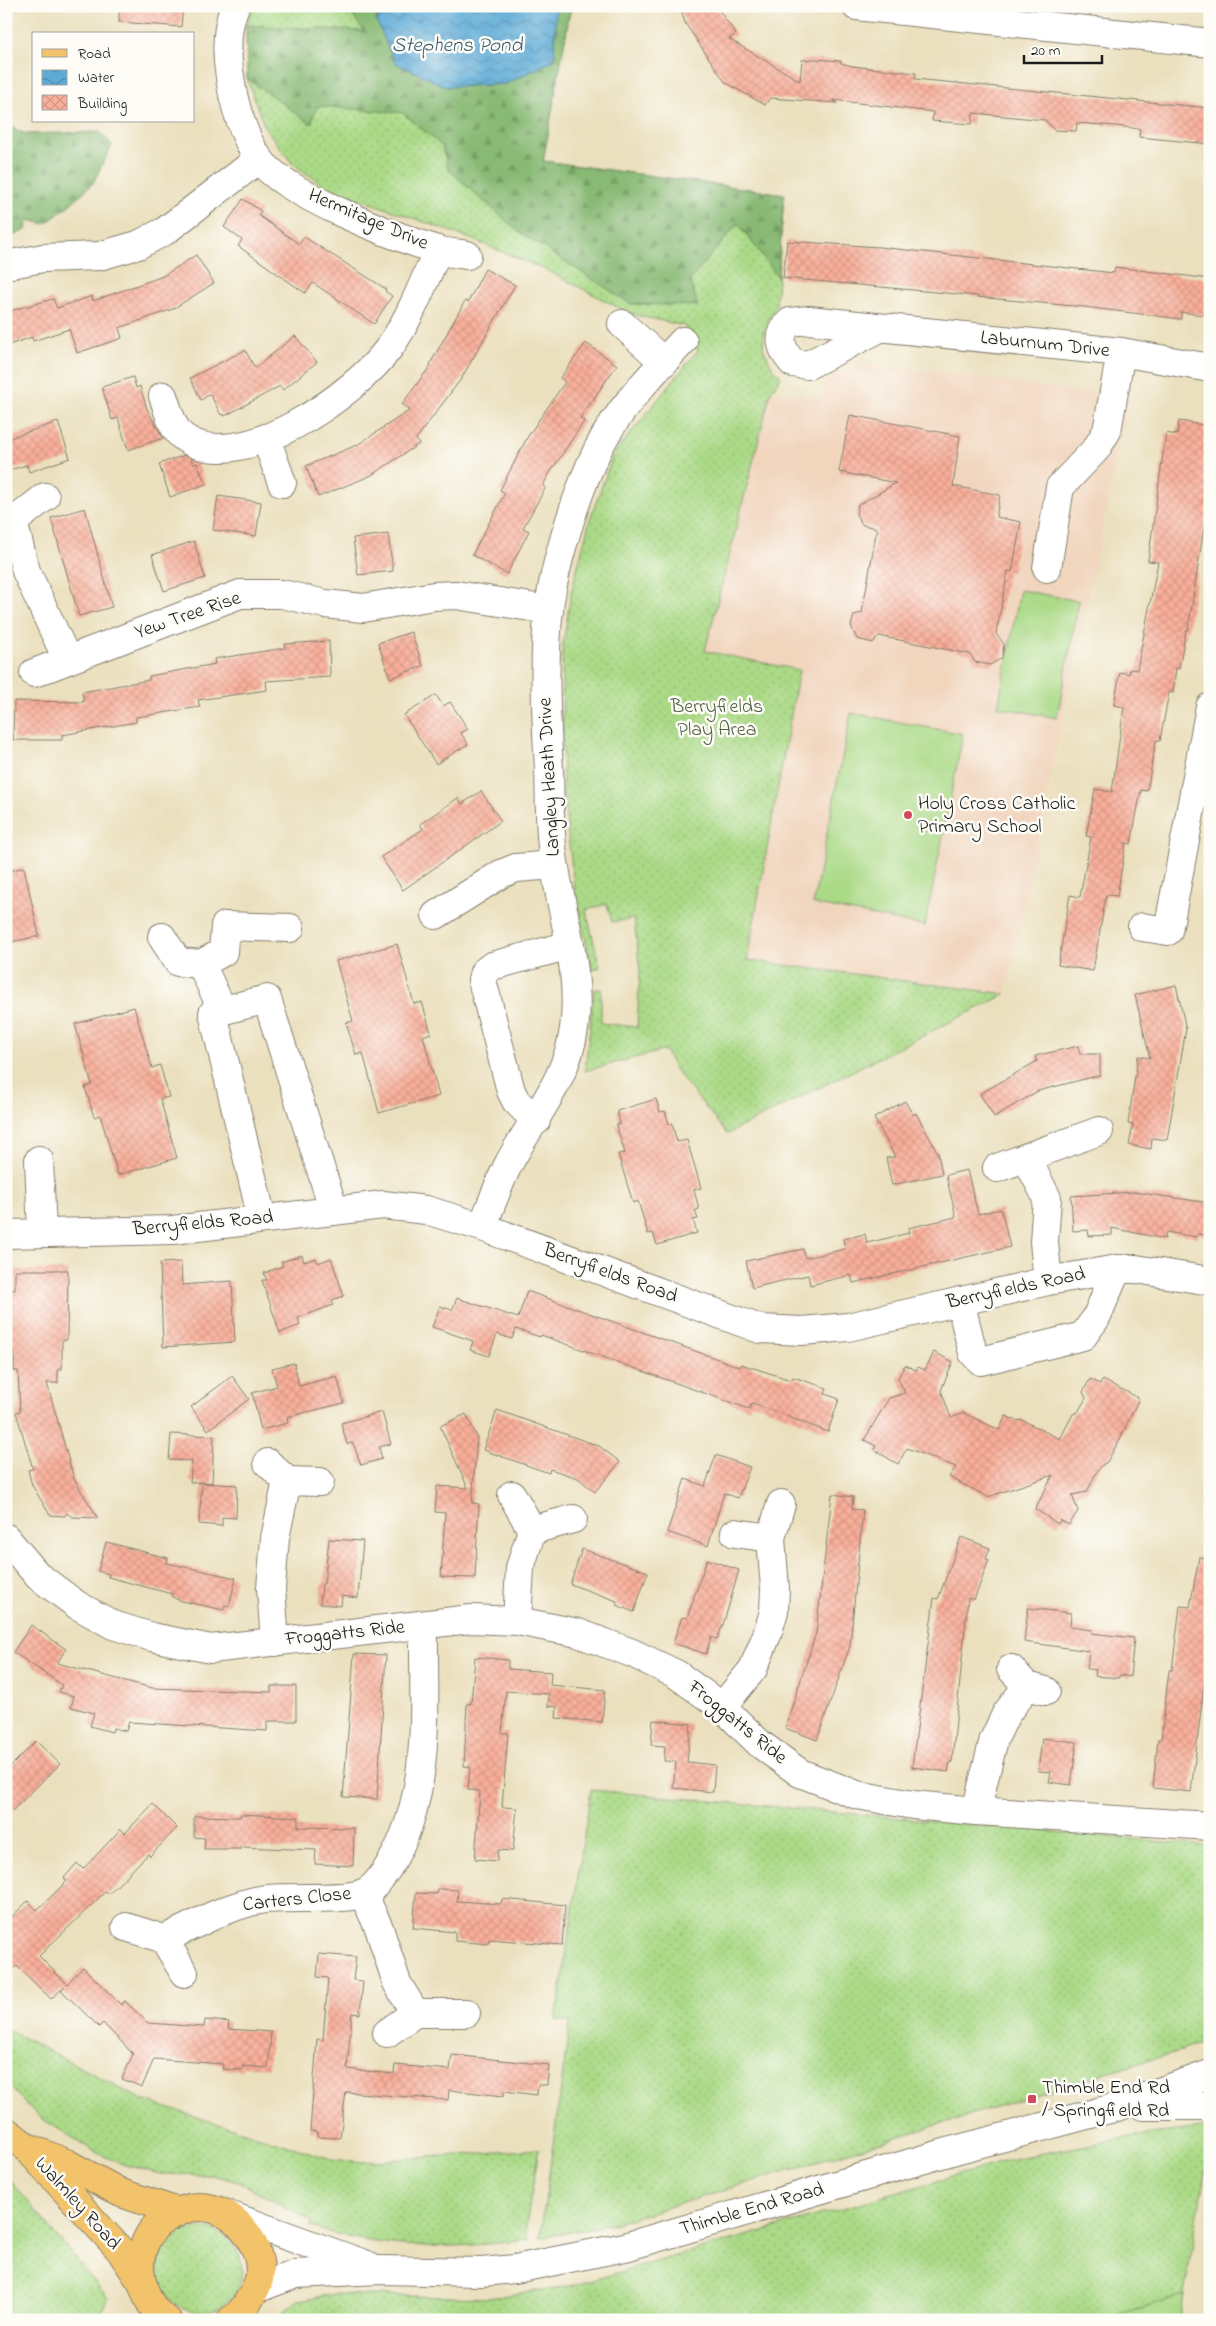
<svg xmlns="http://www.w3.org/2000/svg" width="1216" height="2326" viewBox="0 0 1216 2326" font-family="'Indie Flower',sans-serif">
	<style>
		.built { fill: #f1d5bd }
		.grass { fill: url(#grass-dots); stroke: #647b52 }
		.forest { fill: url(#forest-firs); stroke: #526b48 }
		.garden { fill: #abda87; stroke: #647b52 }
		.water { fill: url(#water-waves); stroke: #3c647a }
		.building { fill: url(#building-cross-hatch) }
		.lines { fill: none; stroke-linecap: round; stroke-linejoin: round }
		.minor-casing { stroke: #847e6d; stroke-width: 30 }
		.major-casing { stroke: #847e6d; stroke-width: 30 }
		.minor { stroke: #fff; stroke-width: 28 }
		.major { stroke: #f2c36a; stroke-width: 28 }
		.poi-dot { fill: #d1495b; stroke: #fdfcf7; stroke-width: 2 }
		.labels { text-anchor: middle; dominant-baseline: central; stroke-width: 5; stroke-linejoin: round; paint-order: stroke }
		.street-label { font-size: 20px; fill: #1c1c1c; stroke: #fdfcf7 }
		.park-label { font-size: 20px; fill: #4e5e41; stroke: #fdfcf7 }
		.poi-label { font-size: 20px; fill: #1c1c1c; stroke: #fdfcf7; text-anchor: start }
		.water-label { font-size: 21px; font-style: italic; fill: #395c70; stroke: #fdfcf7 }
	</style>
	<defs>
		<pattern id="grass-dots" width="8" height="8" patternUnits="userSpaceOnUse" patternTransform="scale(1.25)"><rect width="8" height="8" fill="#abda87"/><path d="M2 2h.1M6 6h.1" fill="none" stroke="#93ba74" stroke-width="1.8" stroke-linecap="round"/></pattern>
		<pattern id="forest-firs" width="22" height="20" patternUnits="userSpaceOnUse" patternTransform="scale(1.25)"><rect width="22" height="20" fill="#88ba74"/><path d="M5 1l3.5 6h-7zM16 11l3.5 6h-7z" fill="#759f64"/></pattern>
		<pattern id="water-waves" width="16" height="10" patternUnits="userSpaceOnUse" patternTransform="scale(1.25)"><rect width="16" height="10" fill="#5dabd7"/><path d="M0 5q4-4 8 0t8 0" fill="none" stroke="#4c8aae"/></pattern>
		<pattern id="building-cross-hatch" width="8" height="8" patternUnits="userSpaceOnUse" patternTransform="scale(1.25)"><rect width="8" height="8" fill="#f9af9a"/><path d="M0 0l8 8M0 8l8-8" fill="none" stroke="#d59684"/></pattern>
	</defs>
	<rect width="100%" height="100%" fill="#fdfcf7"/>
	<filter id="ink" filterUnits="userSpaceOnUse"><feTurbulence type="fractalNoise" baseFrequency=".02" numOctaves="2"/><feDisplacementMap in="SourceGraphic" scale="10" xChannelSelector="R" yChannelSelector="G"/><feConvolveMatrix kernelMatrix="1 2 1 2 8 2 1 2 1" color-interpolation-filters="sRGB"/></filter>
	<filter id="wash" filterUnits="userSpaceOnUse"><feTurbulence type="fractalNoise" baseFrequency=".0096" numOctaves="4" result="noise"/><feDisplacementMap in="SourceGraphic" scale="20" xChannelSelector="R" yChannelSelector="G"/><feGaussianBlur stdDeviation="1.12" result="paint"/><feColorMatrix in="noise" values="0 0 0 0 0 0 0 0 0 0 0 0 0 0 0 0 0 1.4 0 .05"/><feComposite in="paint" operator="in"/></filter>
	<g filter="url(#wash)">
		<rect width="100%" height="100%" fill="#ebe0be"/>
		<path class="built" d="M858,362L1129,398L1006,994L747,960L799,671L705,651L771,391L824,398L826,378Z"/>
		<g class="grass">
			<path d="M253,6H571L543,161L784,194L776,305L764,331L763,348L772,367L781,377L771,391L705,651L799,670L747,960L1006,994L727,1134L674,1068L665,1050L585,1071L594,990L601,989V1023L637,1027L640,971L634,919L612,922L607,904L586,910L600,967L592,970L574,886L563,792L562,651L571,593L590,519L613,455L698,350L684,326L631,314L546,270L471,239L324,186L292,163L264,126L247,78L246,25Z"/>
			<path d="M591,1790L1210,1846V2039L1176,2052L616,2223L540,2238L570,2022L556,2020Z"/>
			<path d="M7,2029L145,2101L331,2159L362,2162L539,2149L526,2225L527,2240C448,2249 388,2251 311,2227L312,2221L241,2183L224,2178L211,2175L160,2174L125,2165L99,2154L39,2117L6,2083Z"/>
			<path d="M1210,2127V2143L1184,2295L1100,2320H274L298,2300L335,2294L489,2298L575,2285L1017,2158L1136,2136Z"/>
			<path d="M6,2175L108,2298L97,2320H6Z"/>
			<circle cx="200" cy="2270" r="42"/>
		</g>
		<g class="forest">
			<path d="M345,6H380L377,22L447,87L505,84L554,60L556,6H571L543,161L784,194L778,277L738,223L690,280L698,306L631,304L519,232L448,169L442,146L403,113L317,106L311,124L247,78L246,25L364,31Z"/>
			<path d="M6,125L26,134L100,132L112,145L93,183L65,209L45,224L28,220L26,230L12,236L6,230Z"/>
		</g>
		<g class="garden">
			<path d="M1020,590L1079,601L1057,718L998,707Z"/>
			<path d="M851,713L963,734L925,926L813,904Z"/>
			<path d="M1184,2295L1180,2320H1100Z"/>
		</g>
		<path class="water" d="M380,6H556L554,60L505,84L447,87L395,63L377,22Z"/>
		<g id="blocks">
			<g class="building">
				<path d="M119,6H183L181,27L119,22Z"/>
				<path d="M680,6H716L736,34L729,39L800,81L802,60L814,59L841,61V63L852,66L916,73L915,79L1210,108V144L1139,137L1140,129L1116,126L1077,123L1076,131L1054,130L1045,120L973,113L972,124L932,121L933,112L833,100L838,103L770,98L765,105L725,82L685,23Z"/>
				<path d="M243,199L261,211L258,215L299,244L304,237L386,289L385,291L392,296L374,324L313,283L305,293L238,246L242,240L224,227Z"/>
				<path d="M787,241L879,247L1114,273L1115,267L1210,279V316L1181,312V319L1084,307L977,297L978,296L783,278Z"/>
				<path d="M196,255L214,283L173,309L119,328L122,338L77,353L69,329L33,341L32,337L6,346V312L53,299L57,308L92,296L93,301L163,276Z"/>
				<path d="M485,269L515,285L461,379L416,439L419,444L370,476L318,497L306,466L357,445L410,410L402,404L431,365L430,364L465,301L468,302Z"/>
				<path d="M295,336L317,362L283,390L280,386L225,416L224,414L221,415L210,394L201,400L190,378L245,350L255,368Z"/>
				<path d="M586,343L617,365L580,418L584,421L548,476L543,486L546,487L523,528L529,531L507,574L472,555L505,493L500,490L528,436L565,382L560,378Z"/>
				<path d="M133,377L136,388L140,386L147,409L163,438L128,450L118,418L112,420L102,387Z"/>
				<path d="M850,415L960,436L953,486L1000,495L996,517L1021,522L1012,572L1008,571L996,634L1004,644L1002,658L990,665L975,662L970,654L879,636L873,643L857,639L851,626L854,615L862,613L877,528L863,525L856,515L858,505L896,483L839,472Z"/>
				<path d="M1179,421L1210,426V489L1188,630H1186L1179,668H1176L1173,693L1169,692L1160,741L1156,740L1147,791L1141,790L1131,844L1126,843L1117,896L1106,895L1093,971L1058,965L1070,895L1080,897L1091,837L1086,836L1095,789L1112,792L1124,707L1114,705L1120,672L1129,674L1130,669L1137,670L1158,562L1148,561L1166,433L1177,435Z"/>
				<path d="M58,422L70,458L29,472L27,465L6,471V439Z"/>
				<path d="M185,455L191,457L193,464L197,463L206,484L170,497L159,464Z"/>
				<path d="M218,496L261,502L256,536L213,530Z"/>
				<path d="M85,508L112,607L79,616L51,518Z"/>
				<path d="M388,534L393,571L358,575L353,538Z"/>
				<path d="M194,541L205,578L164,591L152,555Z"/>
				<path d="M411,632L423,666L390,678L378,643Z"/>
				<path d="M329,641L330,677L266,681L267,690L198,700L200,707L136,717V722L62,735V740H13L14,701L84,702L82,692L149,680V676L215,664L214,659L285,648V644Z"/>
				<path d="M436,695L443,706L450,702L468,729L461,733L468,744L436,764L404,715Z"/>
				<path d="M481,791L501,821L403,890L381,857L423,829L420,824L458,798L462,804Z"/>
				<path d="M24,867L39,936L6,943V872Z"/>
				<path d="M397,944L414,1004L422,1002L431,1033L423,1036L439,1096L379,1113L363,1053L356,1055L346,1023L353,1021L336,961Z"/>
				<path d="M1176,985L1186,1029L1167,1140L1152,1138L1151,1149L1129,1145L1133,1125L1128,1124L1138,1056L1150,1058L1135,995Z"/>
				<path d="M134,1007L152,1068L160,1065L169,1097L160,1099L177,1158L118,1175L100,1115L94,1117L85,1087L92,1085L75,1024Z"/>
				<path d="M1078,1046L1080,1054H1100V1075L1038,1091L994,1117L980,1094L1037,1061L1035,1056Z"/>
				<path d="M656,1099L660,1112L665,1111L669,1124L672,1123L677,1142L687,1140L701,1188L694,1190L699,1209L695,1211L698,1219L693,1220L697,1233L657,1245L653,1233L648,1234L638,1201L633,1203L618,1154L625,1153L616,1125L620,1124L617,1111Z"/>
				<path d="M905,1101L913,1115L916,1113L938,1153L942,1174L892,1185L886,1158L895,1157L874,1118Z"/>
				<path d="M967,1170L978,1214L1001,1209L1010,1247L853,1283L851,1275L810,1285L808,1275L752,1288L746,1261L803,1249L805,1258L845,1249L843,1239L865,1234L867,1243L909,1233L908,1228L956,1217L946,1175Z"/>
				<path d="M1134,1192L1210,1203V1236L1198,1234L1197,1237L1166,1232L1165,1239L1112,1228V1235L1089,1236L1088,1230L1073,1231L1071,1196Z"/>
				<path d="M302,1255L304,1262L316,1258L318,1263L331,1258L344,1296L332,1300L333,1305L298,1318L300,1325L280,1333L262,1280H267L264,1273L283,1266L281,1262Z"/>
				<path d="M181,1262L182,1285L232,1281L235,1342L163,1347L160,1263Z"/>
				<path d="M15,1270H68L67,1340H62V1369H58V1383H47L74,1479L98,1518L72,1517L67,1513L65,1516L50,1515L32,1485L28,1470L33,1469L16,1412L20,1411L18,1371H14V1352H11V1339H6V1290H15Z"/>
				<path d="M527,1291L740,1367L741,1364L791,1380L793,1377L827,1388L825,1394L839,1399L828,1432L752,1403L749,1409L541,1335L540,1337L516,1329L512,1339L497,1334L489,1356L470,1350L473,1341L432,1327L440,1306L452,1310L457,1298L518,1318Z"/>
				<path d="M934,1352L953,1362L941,1390L951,1418L964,1413L999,1430L1006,1416L1017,1421L1022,1420L1060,1439L1073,1414L1078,1412L1086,1398L1083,1392L1090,1379L1100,1384L1103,1380L1139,1398L1120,1439L1107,1462L1102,1465L1096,1473L1087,1492L1072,1495L1078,1511L1069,1525L1060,1520L1058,1524L1035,1509L1053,1475L988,1497L949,1477L956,1467L907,1448L898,1464L874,1450L876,1446L864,1440L889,1398L905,1393L898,1378L905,1365L916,1370L918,1367L925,1370Z"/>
				<path d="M294,1363L299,1386L337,1376L344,1403L287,1417L288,1423L261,1430L252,1393L277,1386L272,1368Z"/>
				<path d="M232,1376L249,1399L208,1430L191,1407Z"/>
				<path d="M497,1410L599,1446L620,1462L595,1492L578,1478L550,1469L549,1473L483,1450Z"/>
				<path d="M382,1412L391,1444L379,1447L382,1459L361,1465L353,1443L347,1444L341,1423Z"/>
				<path d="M466,1414L477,1437L472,1503L479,1504L475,1578L441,1577L445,1513L435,1512L437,1486L468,1488L440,1426Z"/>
				<path d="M171,1434L214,1436L212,1483L190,1482L192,1461L169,1460Z"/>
				<path d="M716,1455L750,1467L738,1498L724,1493L708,1546L667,1532L685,1479L705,1486Z"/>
				<path d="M202,1483L237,1485L236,1518L222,1517V1526L199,1524Z"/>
				<path d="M832,1494L853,1497L852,1509L863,1510L850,1646L817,1740L785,1728L816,1633Z"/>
				<path d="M961,1537L990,1548L986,1559L989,1560L974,1600L968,1598L952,1762H950L948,1772L912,1767L934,1598L938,1599Z"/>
				<path d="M329,1539L363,1541L358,1598L342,1596L341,1606L320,1604L322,1584H324Z"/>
				<path d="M106,1542L168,1558L167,1563L236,1578L229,1606L225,1605L224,1610L182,1601L172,1597V1594L108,1577L109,1574L98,1571Z"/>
				<path d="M582,1549L648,1572L634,1612L616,1605L617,1601L570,1584Z"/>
				<path d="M1199,1557L1210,1558V1636L1191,1792L1153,1788L1158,1739H1161L1169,1670H1172L1180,1606L1190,1607Z"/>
				<path d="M707,1559L739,1570L724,1622L717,1639L711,1637L706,1654L673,1643L682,1617L687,1618Z"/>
				<path d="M1028,1608L1071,1613L1070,1627L1092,1630L1091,1633L1134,1638L1130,1677L1119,1675V1678L1095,1676L1096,1670L1087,1669L1089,1651L1024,1642Z"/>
				<path d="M31,1625L66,1649L57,1663L152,1688L271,1692V1686H296V1721H267V1731L129,1722L126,1731L113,1728L112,1732L90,1726L94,1713L71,1707L74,1696L59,1692L62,1685L13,1652Z"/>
				<path d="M354,1654L386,1655L377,1799L343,1797Z"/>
				<path d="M475,1657L508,1660V1669L551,1672L550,1685L605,1690L602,1722L556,1718L557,1707L548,1706L549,1694L506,1691L502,1733H508L502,1807L517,1808L513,1851L498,1850L497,1861L475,1859L480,1791L468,1790L470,1767L464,1766L467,1703L471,1704Z"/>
				<path d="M653,1720L691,1724L687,1762L715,1765L713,1792L673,1788L676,1762L664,1761L665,1746L651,1745Z"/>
				<path d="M1042,1738L1077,1742L1071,1785L1049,1782L1051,1772L1038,1771Z"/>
				<path d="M36,1741L60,1764L6,1817V1771Z"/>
				<path d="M153,1804L177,1828L150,1856L148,1854L109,1894L106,1891L39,1956L67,1984L83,1967L121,2005L125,2001L148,2023L204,2027L205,2020L229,2022L228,2029L271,2032L268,2068L243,2066L242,2070L222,2069L223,2064L154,2059L142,2087L122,2079L133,2054L103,2023L99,2027L61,1990L65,1986L51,1999L17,1966L6,1976V1922L28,1901L37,1910L67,1881L64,1878L77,1863L83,1869L121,1829L125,1833Z"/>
				<path d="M241,1814L298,1817V1827L354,1828L353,1866L315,1864L316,1850L241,1847V1849H204L205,1838L194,1837V1816L240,1817Z"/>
				<path d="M438,1889L458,1890L457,1901L501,1904L502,1899L565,1905L562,1945L489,1939L488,1944L455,1941V1932L413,1928L416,1893L437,1894Z"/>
				<path d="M319,1954L356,1957L353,1980L363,1981L360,2014L352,2013L347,2069L394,2074L395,2065L450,2070L452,2055L549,2065L547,2085H538L537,2095L504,2091V2096L449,2090L448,2100L346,2092L340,2138L317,2137V2132L310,2131L317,2039L323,2040L328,1978L317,1977Z"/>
			</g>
		</g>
	</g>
	<g filter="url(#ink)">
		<use href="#blocks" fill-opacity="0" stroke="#847e6d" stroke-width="1"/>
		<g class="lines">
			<defs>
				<g id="minor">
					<path d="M235,6C226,28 226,54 230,77C233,102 244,138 259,159C285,195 394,236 437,250C447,253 457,253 467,255"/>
					<path d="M856,6L1210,43"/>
					<path d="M6,265L43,258L99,256L138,245L165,231L259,159"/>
					<path d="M622,324L664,362"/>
					<path d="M880,328L808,365L793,363C781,350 776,336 790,322L809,320L1121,352L1210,368"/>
					<path d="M163,396C168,409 171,427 182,436C236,480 357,393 389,348C410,319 423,283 438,250"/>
					<path d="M266,438L282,483"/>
					<path d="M6,519L13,522L45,497"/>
					<path d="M13,522L26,571L67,659"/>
					<path d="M1047,568L1060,487L1096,449L1107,431L1121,352"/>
					<path d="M34,673L240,594H282L325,604L363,608L434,596L456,595L549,610"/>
					<path d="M436,915L501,874L516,868L554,865"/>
					<path d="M1142,927L1168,931L1210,707"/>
					<path d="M162,937L178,962L201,964"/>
					<path d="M223,1011L201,964L223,952L225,926L290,928"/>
					<path d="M536,1121L516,1101L511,1091L482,980L484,972L492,966L570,945"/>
					<path d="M1027,1159L1047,1198L1044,1242L1048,1281"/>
					<path d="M39,1160L42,1233"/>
					<path d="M997,1168L1099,1131"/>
					<path d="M262,1219L213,1013L267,999L334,1211"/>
					<path d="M482,1227C491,1206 498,1185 508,1165C531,1120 567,1081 574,1029C582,970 561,914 553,855C549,827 550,798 549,770C546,717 543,661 549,608C555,562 577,491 598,449C618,409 653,373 683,341"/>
					<path d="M6,1234L173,1230L383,1205L426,1210L482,1227L760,1329L802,1331L848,1327L1048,1281L1117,1269H1136L1210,1281"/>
					<path d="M960,1301L973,1353L981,1361L1083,1336L1096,1318L1117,1269"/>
					<path d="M268,1463L287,1481L320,1482"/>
					<path d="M512,1495L532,1530L520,1568L517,1621"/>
					<path d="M532,1530L573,1519"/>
					<path d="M735,1533L771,1538"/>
					<path d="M6,1538L38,1576L77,1605L113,1625L152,1637L211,1649L471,1619L517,1621L578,1633L632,1653L676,1674L722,1707L760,1744L800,1773L857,1795L913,1805L976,1811L1210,1826"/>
					<path d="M275,1642L271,1588L275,1538L287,1481"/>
					<path d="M1011,1669L1027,1686L1046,1691"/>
					<path d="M722,1707L753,1669L768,1632L774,1611L775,1589L771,1538L781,1504"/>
					<path d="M976,1811L994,1739L1006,1714L1027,1686"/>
					<path d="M363,1893L379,1928L397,1983L415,2013"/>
					<path d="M126,1927L164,1939L184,1973"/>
					<path d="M164,1939C197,1924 230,1904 266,1899C289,1896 346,1901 364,1893C375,1888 383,1875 389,1866C433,1795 423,1705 424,1626"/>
					<path d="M387,2033L415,2013H466"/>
					<path d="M1143,2106H1210"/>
					<path d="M226,2214L367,2265"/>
					<path d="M256,2289L296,2274L380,2270L481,2272L515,2269L625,2247L955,2150L1117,2107L1210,2074"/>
				</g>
				<g id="major">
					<path d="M6,2131L24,2145L120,2250L142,2283"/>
					<path d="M32,2149L66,2163L121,2193L178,2212"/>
					<path d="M167,2320C150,2311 141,2286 140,2268C140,2249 149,2228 165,2219C176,2213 188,2206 201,2207C233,2208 260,2241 260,2272C260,2282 254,2292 249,2300C245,2307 238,2316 231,2320"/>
				</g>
			</defs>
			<use href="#minor" class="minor-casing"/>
			<use href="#major" class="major-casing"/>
			<use href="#minor" class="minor"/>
			<use href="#major" class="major"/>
		</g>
	</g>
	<g class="poi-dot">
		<circle cx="908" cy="815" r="5"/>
		<rect x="1027" y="2094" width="10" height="10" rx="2.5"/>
	</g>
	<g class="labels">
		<g class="street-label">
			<text transform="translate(368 220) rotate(23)">Hermitage Drive</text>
			<text transform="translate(1045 345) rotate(6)">Laburnum Drive</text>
			<text transform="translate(188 616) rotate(-19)">Yew Tree Rise</text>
			<text transform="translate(550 777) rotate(-93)">Langley Heath Drive</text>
			<text transform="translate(203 1224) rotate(-5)">Berryfields Road</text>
			<text transform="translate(610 1274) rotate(20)">Berryfields Road</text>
			<text transform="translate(1016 1289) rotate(-12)">Berryfields Road</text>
			<text transform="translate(345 1634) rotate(-6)">Froggatts Ride</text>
			<text transform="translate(737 1723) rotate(39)">Froggatts Ride</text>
			<text transform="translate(297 1900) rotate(-6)">Carters Close</text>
			<text transform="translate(77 2204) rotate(48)">Walmley Road</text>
			<text transform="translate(752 2210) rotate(-16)">Thimble End Road</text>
		</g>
		<g class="park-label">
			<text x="717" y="707">Berryfields<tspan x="717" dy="23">Play Area</tspan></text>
		</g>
		<g class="poi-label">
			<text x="918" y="804">Holy Cross Catholic<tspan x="918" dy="23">Primary School</tspan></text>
			<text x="1042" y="2088">Thimble End Rd<tspan x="1042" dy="23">/ Springfield Rd</tspan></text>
		</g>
		<g class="water-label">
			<text x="457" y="46">Stephens Pond</text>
		</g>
	</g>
	<rect width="1216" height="2326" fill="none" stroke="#fdfcf7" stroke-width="25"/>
	<rect x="32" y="32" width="162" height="90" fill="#fdfcf7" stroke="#a3a29f"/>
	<rect x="42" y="49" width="25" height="8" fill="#f2c36a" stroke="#a3a29f"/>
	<text x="78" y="58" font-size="15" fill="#1c1c1c">Road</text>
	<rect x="42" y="70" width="25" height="15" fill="url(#water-waves)" stroke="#a3a29f"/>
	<text x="78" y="82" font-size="15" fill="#1c1c1c">Water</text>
	<rect x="42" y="95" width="25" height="15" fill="url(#building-cross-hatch)" stroke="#a3a29f"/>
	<text x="78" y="108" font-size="15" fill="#1c1c1c">Building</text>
	<path d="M1024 55v8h78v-8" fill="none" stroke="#1c1c1c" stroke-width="2.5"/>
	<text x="1031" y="55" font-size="15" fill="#1c1c1c" stroke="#fdfcf7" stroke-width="4" paint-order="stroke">20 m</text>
</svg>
